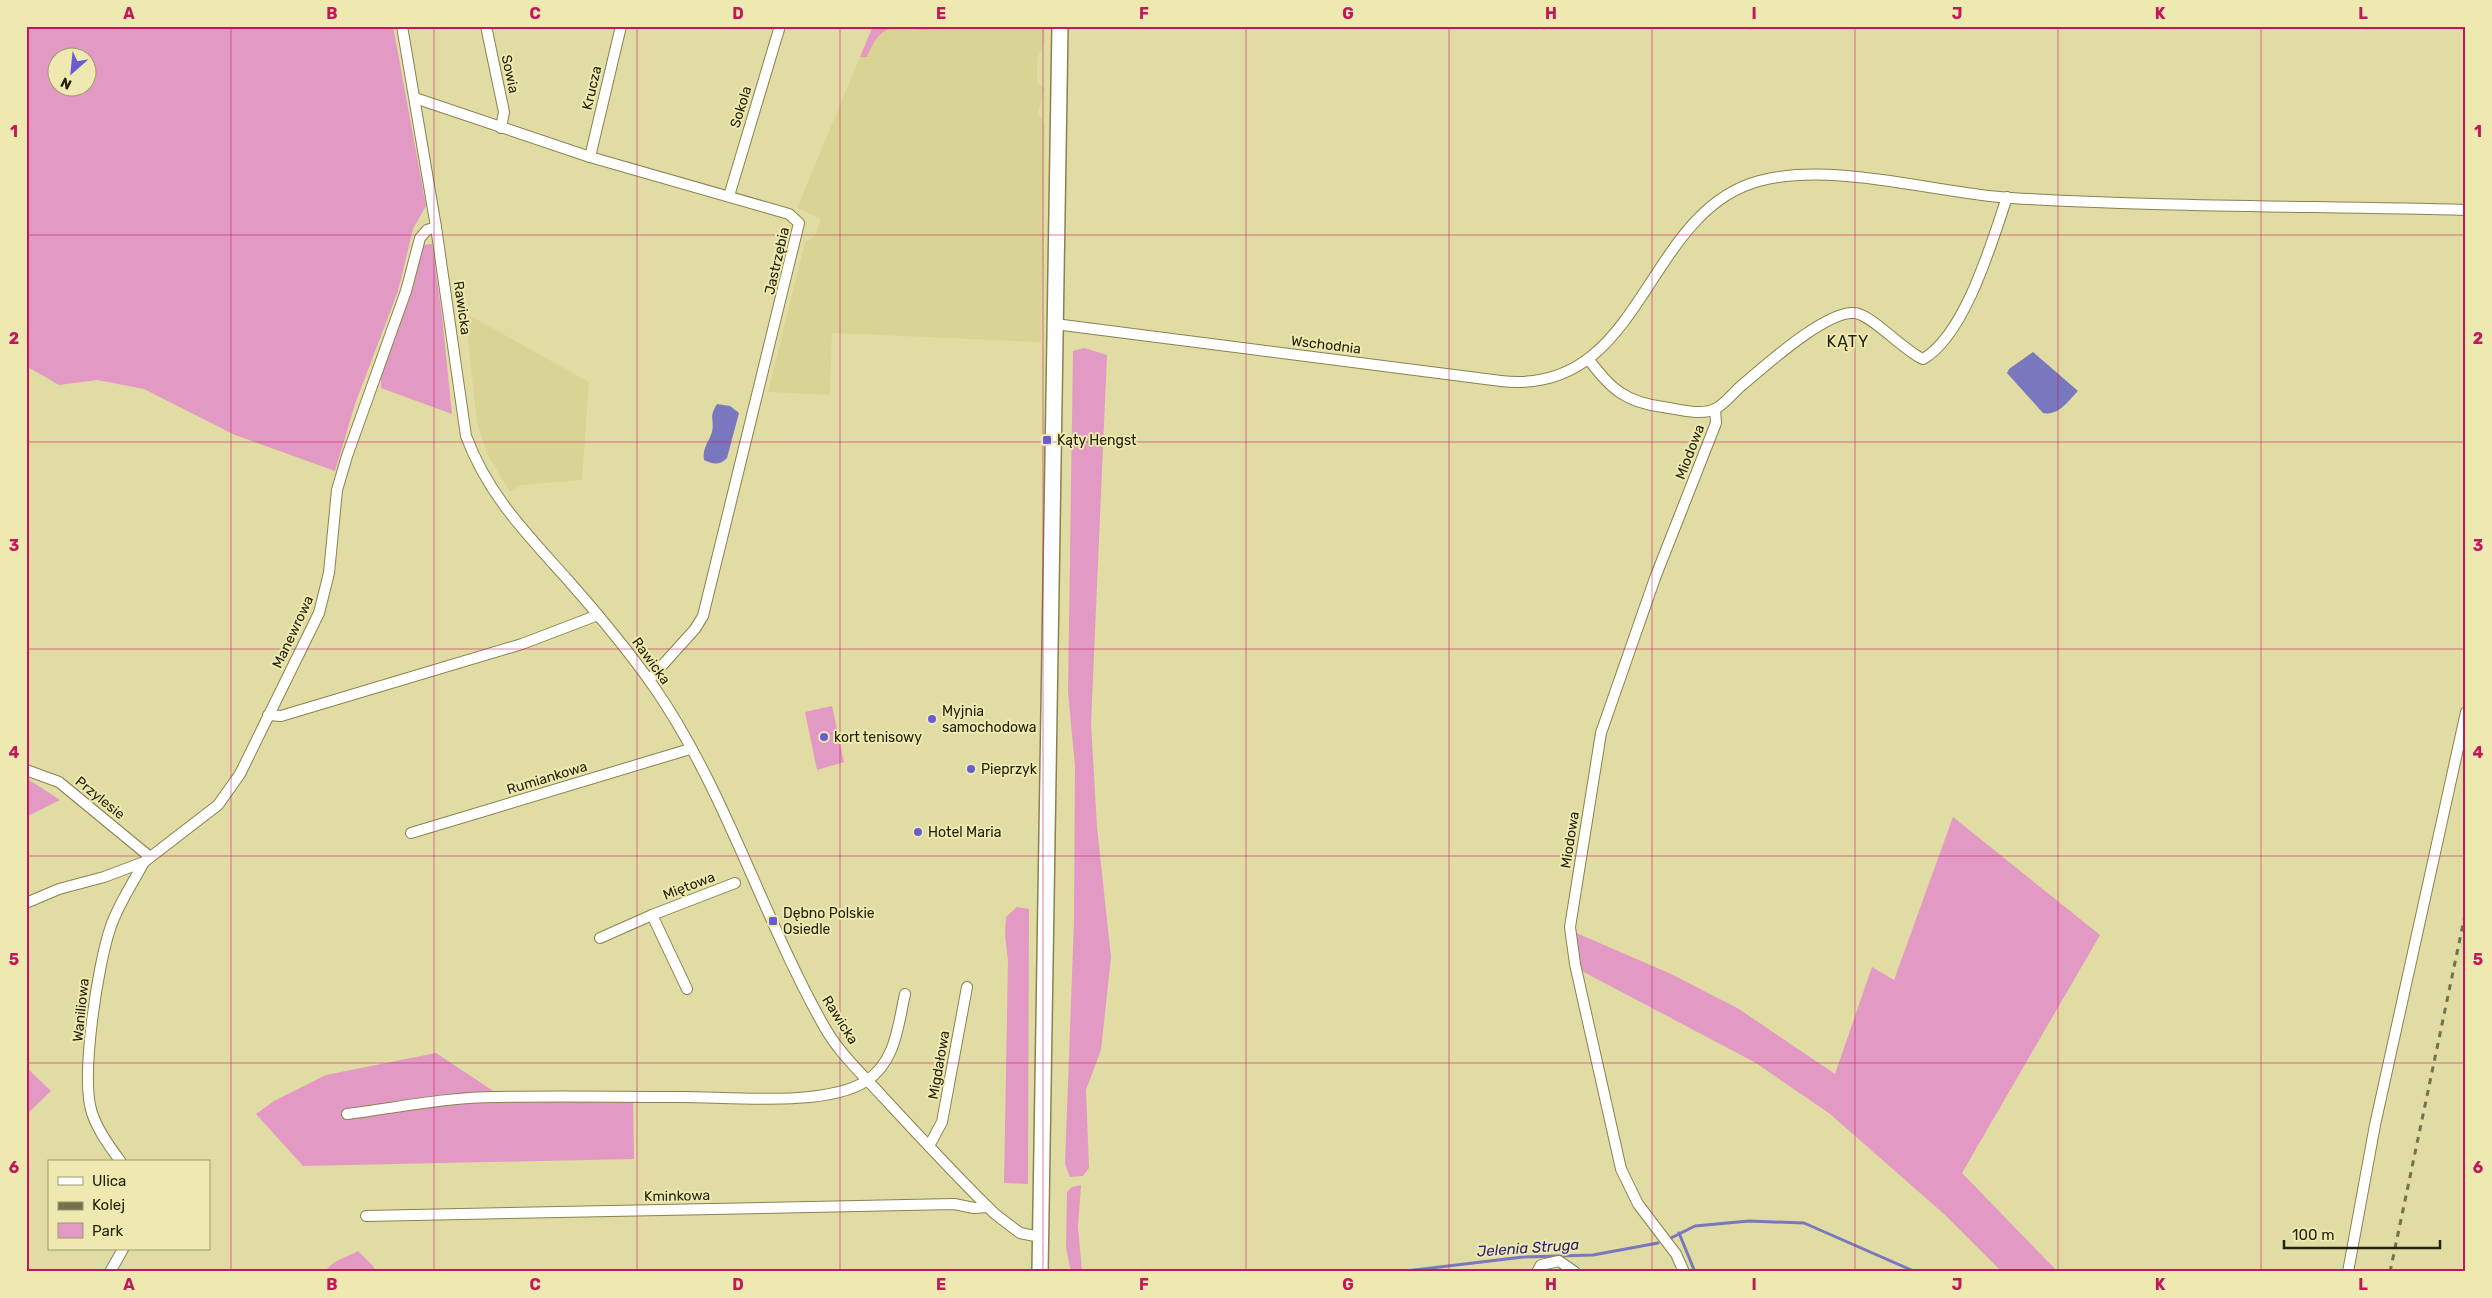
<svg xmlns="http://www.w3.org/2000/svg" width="2492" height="1298" viewBox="0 0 2492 1298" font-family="Rubik,sans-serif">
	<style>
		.built { fill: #dad494 }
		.green { fill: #e299c4; fill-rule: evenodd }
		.water { fill: #7977bd }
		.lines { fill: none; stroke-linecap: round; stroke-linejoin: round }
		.stream { stroke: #7977bd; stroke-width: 3 }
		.minor-casing { stroke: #88834e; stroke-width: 12 }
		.secondary-casing { stroke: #88834e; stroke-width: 18 }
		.minor { stroke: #fff; stroke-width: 10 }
		.secondary { stroke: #fff; stroke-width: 15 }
		.rail { stroke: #74714c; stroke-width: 3; stroke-dasharray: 6 6; stroke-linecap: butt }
		.grid { fill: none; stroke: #c2185b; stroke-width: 1; stroke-opacity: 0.55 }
		.poi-dot { fill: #685bd4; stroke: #eee9b1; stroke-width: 2 }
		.labels { text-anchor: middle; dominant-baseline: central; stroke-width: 4; stroke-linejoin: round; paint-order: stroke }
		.street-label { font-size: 14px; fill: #24220c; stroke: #eee9b1 }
		.poi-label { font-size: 14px; fill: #24220c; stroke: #eee9b1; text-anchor: start }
		.water-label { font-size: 15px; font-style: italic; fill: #2f2174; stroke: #eee9b1 }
		.quarter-label { font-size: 16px; letter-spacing: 1px; fill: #24220c; stroke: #eee9b1 }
		.neatline { fill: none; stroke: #c2185b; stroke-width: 2 }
		.grid-label { font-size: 16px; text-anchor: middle; font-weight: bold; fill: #c2185b }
	</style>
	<rect width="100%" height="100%" fill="#e1dca4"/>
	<g class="built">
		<path d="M873,26H1045V43L1037,59V83L1045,89L1038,113L1045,124L1041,342L832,333L830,395L768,392L805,242L815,236L821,219L797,208Z"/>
		<path d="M465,313L589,382L582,480L522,485L510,492L487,454L477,423Z"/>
	</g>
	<g class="green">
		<path d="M26,26H393L426,206L413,229L398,291L355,404L335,471L235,435L144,389L97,380L59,385L26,366ZM58,58H88V88H58Z"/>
		<path d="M873,26H927L928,30C893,28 882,20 867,57H860Z"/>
		<path d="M432,244L442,316L452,414L381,388V374L412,288L423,245Z"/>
		<path d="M1084,348L1107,355L1091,724L1097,827L1111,957L1101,1050L1086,1090L1089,1168L1083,1176L1070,1177L1065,1164L1074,921L1075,766L1068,692L1073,351Z"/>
		<path d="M832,706L844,762L817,770L805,712Z"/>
		<path d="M26,778L60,800L26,817Z"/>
		<path d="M1953,817L2100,935L1962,1173L2058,1272H2002L1944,1214L1830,1114L1756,1063L1580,970L1574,932L1671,974L1739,1009L1835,1074L1872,967L1894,980Z"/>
		<path d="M1017,907L1029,909L1028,1184L1004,1183L1008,961L1005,934L1006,917Z"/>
		<path d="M436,1053L495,1092L633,1097L634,1159L303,1166L256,1114L274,1101L326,1075Z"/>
		<path d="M26,1067L51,1091L26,1115Z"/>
		<path d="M1081,1185L1078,1227L1082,1272H1071L1066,1248L1067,1192L1072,1187Z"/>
		<path d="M358,1251L373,1266L376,1272H323L335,1262Z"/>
	</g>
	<g class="water">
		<path d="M2033,352L2078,391C2068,401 2059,416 2043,413L2007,373L2009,369Z"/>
		<path d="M717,404L730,406L739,413L727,458C719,466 713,464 704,460C702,448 709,442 712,432C715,419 708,418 717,404Z"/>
	</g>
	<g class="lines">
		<g class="stream">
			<path d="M1679,1233L1695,1272"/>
			<path d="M1671,1238L1695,1226L1749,1221L1804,1223L1916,1272"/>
			<path d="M1398,1272L1523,1257L1593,1255L1658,1243"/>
		</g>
		<defs>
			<g id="minor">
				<path d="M402,26L436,227L466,436C488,495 526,533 567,579C597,613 627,649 654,687C726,791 762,917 825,1028C840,1054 863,1075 883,1097C920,1137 957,1177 995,1214L1020,1233L1040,1237"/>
				<path d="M486,26L504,112L501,128"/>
				<path d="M415,98L590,157L789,214L799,223L703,616L695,629L649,680"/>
				<path d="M590,157L621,26"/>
				<path d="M729,196L780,26"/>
				<path d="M1055,324L1501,381C1644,397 1643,212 1759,181C1832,161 1935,193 2011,198C2162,207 2314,206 2466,210"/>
				<path d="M1589,360C1611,389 1625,402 1663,407C1678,409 1701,416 1715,409C1725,404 1733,393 1741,386C1764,367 1825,311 1854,313C1870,313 1904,351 1923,359C1965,335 1992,242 2007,197"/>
				<path d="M268,715L281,716L522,644L598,615"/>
				<path d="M26,770L59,782L150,857"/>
				<path d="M411,833L690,749"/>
				<path d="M26,903L59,889L104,877L144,862L218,805L240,774L319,613L329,573L337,490L347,456L406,291L420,238L427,230L436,227"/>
				<path d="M652,915L687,989"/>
				<path d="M600,938L652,915L735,883"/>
				<path d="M347,1114C396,1108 447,1097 497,1097C559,1096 621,1097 683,1097C731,1097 827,1107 866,1081C896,1062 898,1025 905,994"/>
				<path d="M929,1146L942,1122L967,987"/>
				<path d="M121,1162C110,1147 98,1131 92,1113C80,1078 98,962 111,926C119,903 133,883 144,862"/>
				<path d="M366,1216L954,1204L974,1208L988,1207"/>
				<path d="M110,1272L123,1249"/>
				<path d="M1537,1272L1541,1265L1559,1261L1575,1272"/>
				<path d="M1684,1272L1676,1254L1638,1204L1621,1169L1575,964L1570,927L1601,733L1655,578L1716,423L1715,409"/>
				<path d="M2348,1272L2375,1125L2466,712"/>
			</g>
			<path id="secondary" d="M1040,1272L1060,26"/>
		</defs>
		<use href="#minor" class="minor-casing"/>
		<use href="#secondary" class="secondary-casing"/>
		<use href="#minor" class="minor"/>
		<use href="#secondary" class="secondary"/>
		<path class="rail" d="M2390,1272L2466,910"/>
	</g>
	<path class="grid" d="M231,26V1272M434,26V1272M637,26V1272M840,26V1272M1043,26V1272M1246,26V1272M1449,26V1272M1652,26V1272M1855,26V1272M2058,26V1272M2261,26V1272M26,235H2466M26,442H2466M26,649H2466M26,856H2466M26,1063H2466"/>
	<g class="poi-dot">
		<rect x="1042" y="435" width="10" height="10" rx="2.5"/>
		<circle cx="932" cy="719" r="5"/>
		<circle cx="824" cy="737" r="5"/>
		<circle cx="971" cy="769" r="5"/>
		<circle cx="918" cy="832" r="5"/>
		<rect x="768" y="916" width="10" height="10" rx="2.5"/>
	</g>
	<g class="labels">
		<g class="street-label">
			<text transform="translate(510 74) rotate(78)">Sowia</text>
			<text transform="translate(592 88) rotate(-77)">Krucza</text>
			<text transform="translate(741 107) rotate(-73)">Sokola</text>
			<text transform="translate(777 261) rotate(-77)">Jastrzębia</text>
			<text transform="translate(462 308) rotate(82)">Rawicka</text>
			<text transform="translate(1326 345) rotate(7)">Wschodnia</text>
			<text transform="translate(1690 452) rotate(-69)">Miodowa</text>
			<text transform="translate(293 632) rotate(-65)">Manewrowa</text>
			<text transform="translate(651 661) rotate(54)">Rawicka</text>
			<text transform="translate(547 778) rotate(-17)">Rumiankowa</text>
			<text transform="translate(100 798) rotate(39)">Przylesie</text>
			<text transform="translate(1570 840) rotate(-81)">Miodowa</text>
			<text transform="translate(689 886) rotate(-21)">Miętowa</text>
			<text transform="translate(81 1010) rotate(-84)">Waniliowa</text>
			<text transform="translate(840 1020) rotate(58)">Rawicka</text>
			<text transform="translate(939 1065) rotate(-80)">Migdałowa</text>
			<text transform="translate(677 1196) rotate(-1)">Kminkowa</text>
		</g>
		<g class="poi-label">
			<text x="1057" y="440">Kąty Hengst</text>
			<text x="942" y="711">Myjnia<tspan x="942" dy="16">samochodowa</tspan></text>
			<text x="834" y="737">kort tenisowy</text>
			<text x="981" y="769">Pieprzyk</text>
			<text x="928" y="832">Hotel Maria</text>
			<text x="783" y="913">Dębno Polskie<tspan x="783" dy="16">Osiedle</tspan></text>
		</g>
		<g class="water-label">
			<text transform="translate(1528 1248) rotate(-4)">Jelenia Struga</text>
		</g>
		<g class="quarter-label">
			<text x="1848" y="341">KĄTY</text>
		</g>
	</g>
	<rect width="2492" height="1298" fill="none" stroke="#eee9b1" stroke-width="55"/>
	<rect x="48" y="1160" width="162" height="90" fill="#eee9b1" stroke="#9d996f"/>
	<rect x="58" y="1177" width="25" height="8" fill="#ffffff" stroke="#9d996f"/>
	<text x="92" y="1186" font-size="15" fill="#24220c">Ulica</text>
	<rect x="58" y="1202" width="25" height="8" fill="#74714c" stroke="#9d996f"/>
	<text x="92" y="1210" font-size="15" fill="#24220c">Kolej</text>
	<rect x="58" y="1223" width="25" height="15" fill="#e299c4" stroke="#9d996f"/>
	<text x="92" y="1236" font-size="15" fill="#24220c">Park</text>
	<g transform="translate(72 72) rotate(207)"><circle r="24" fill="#eee9b1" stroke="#9d996f"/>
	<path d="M0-4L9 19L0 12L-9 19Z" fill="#685bd4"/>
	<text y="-8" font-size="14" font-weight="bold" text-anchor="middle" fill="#24220c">N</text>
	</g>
	<path d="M2284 1240v8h156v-8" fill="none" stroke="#24220c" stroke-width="2.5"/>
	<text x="2292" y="1240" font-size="15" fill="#24220c" stroke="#eee9b1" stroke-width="4" paint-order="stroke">100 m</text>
	<rect x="28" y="28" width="2436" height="1242" class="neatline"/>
	<g class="grid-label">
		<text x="129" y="19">A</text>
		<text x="332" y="19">B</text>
		<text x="535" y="19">C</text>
		<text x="738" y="19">D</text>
		<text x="941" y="19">E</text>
		<text x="1144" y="19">F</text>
		<text x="1348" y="19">G</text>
		<text x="1551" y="19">H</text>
		<text x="1754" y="19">I</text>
		<text x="1957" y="19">J</text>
		<text x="2160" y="19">K</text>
		<text x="2363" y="19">L</text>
		<text x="14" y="137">1</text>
		<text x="2478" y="137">1</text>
		<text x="14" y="344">2</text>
		<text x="2478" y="344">2</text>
		<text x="14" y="551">3</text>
		<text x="2478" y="551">3</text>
		<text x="14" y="758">4</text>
		<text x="2478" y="758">4</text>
		<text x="14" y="965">5</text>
		<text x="2478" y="965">5</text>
		<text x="14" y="1173">6</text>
		<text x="2478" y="1173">6</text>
		<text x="129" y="1290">A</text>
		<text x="332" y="1290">B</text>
		<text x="535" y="1290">C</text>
		<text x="738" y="1290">D</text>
		<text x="941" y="1290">E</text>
		<text x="1144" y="1290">F</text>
		<text x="1348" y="1290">G</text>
		<text x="1551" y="1290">H</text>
		<text x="1754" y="1290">I</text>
		<text x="1957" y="1290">J</text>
		<text x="2160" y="1290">K</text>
		<text x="2363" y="1290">L</text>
	</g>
</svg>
